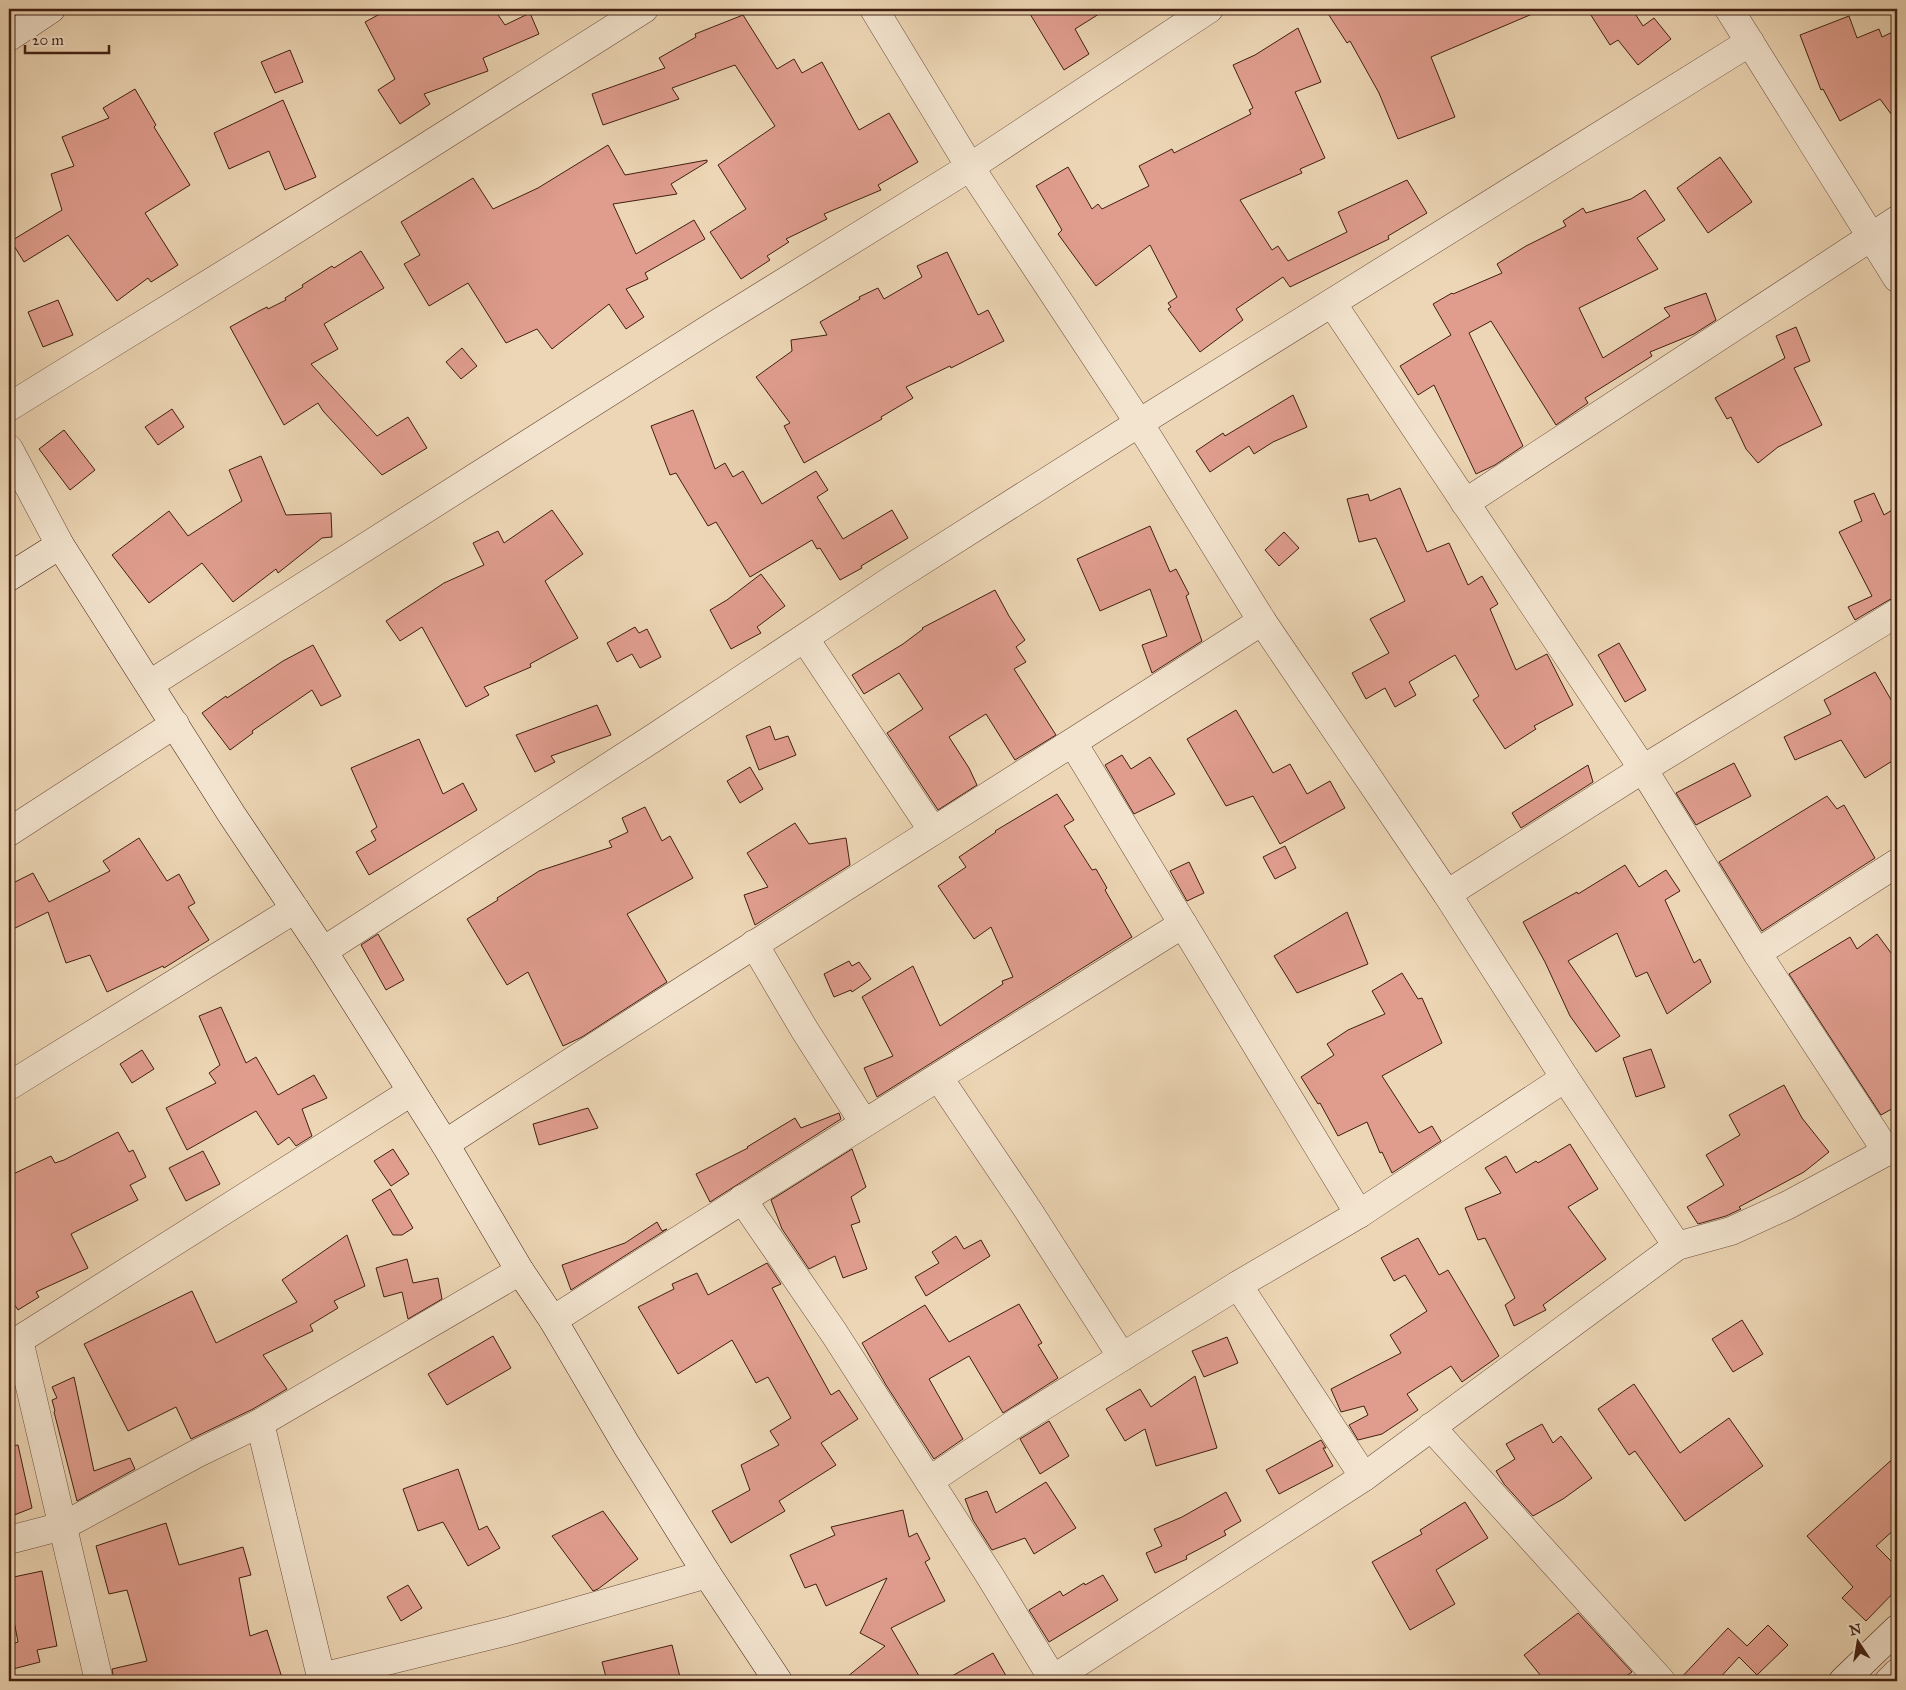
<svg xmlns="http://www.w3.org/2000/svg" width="1906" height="1690" viewBox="0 0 1906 1690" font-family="'IM FELL Great Primer',serif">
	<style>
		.building { fill: #e09d8e; stroke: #411f11 }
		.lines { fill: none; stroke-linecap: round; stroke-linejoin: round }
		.street-casing { stroke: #6c4d3a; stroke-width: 29 }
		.secondary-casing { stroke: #411f11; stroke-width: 29 }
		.street { stroke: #f3e4cf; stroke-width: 28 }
		.secondary { stroke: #f3e4cf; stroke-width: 28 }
	</style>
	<rect width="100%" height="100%" fill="#edd6b5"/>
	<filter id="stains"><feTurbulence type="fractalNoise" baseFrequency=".004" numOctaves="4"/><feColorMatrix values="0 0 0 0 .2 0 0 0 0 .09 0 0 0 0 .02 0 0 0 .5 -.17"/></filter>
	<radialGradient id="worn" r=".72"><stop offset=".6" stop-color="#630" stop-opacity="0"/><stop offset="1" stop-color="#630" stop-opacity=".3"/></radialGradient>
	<g class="building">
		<path d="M389,9H494L505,25L530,13L539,34L483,58L488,71L424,94L430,104L400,124L378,90L395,79L365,22Z"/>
		<path d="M1027,9H1107L1075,29L1089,54L1064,70Z"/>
		<path d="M1325,9H1544L1431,57L1455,117L1398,139L1379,93L1350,41L1347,43Z"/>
		<path d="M1587,9H1632L1643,26L1654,18L1671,39L1638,65L1618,40L1610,45Z"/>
		<path d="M743,15L777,69L794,59L802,73L822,62L859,130L889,113L918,162L878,185L881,190L824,214L827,219L786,239L789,242L767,256L770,260L741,279L710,232L746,209L718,165L775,126L735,65L672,88L679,99L603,125L592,94L665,68L659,58L696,37L695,34Z"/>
		<path d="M1849,16L1857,38L1879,29L1882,37L1897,30V122L1880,99L1840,121L1823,89L1821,90L1800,35Z"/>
		<path d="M1298,28L1321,82L1295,92L1325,158L1300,169L1302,173L1240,200L1272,250L1278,246L1288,261L1347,232L1338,212L1407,180L1427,213L1388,236L1389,239L1290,287L1283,277L1236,309L1243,320L1200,352L1168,309L1171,307L1168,303L1177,297L1150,245L1096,286L1058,234L1062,230L1036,186L1068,167L1092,209L1098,204L1102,209L1149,186L1139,166L1172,149L1174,153L1251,114L1249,110L1253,108L1233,65L1255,55Z"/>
		<path d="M290,50L303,82L275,93L261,62Z"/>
		<path d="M135,89L156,125L154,127L190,185L145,213L178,265L151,282L148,278L117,301L68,235L24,262L11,241L62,210L51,174L74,166L62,137L109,118L103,108Z"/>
		<path d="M283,100L316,177L285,190L269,151L229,169L214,133Z"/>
		<path d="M608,145L625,175L707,160V162L671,184L677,194L613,204L636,254L694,220L705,239L645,273L648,279L626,289L644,317L626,329L609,304L552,349L537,329L506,343L468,283L429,306L404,264L420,255L401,222L473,178L493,209L538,188Z"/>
		<path d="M1720,157L1752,202L1708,233L1677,188Z"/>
		<path d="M1645,190L1665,220L1637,238L1658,269L1579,308L1603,358L1670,316L1664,308L1706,293L1716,320L1694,334L1650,352L1652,356L1585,398L1588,403L1556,425L1491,321L1469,333L1523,446L1495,465L1476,474L1434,385L1418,395L1400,366L1451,335L1433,304L1452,293L1453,294L1502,273L1497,264L1526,246L1566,226L1563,221L1583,208L1586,213L1631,199Z"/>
		<path d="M361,251L384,288L324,324L338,349L311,364L377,436L408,417L427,448L382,475L323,411L318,403L284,425L230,327L259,311L267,307L268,309L286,300L285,298L303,287L302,285L332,266L334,268Z"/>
		<path d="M947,252L978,315L988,310L1004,341L951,368L950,366L906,387L913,398L881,417L882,419L804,463L784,426L790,423L756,377L792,351L791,340L827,335L820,322L860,299L859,297L878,288L884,299L922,277L917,266Z"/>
		<path d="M58,300L73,335L43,347L28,312Z"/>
		<path d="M1796,327L1810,361L1794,368L1822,425L1778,447L1758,463L1746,449L1731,417L1727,419L1715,398L1785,358L1776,336Z"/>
		<path d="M462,348L477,366L461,379L446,362Z"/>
		<path d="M1293,395L1307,427L1273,442L1254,454L1249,446L1210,472L1196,451L1223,433L1225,436Z"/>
		<path d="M172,409L184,427L158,445L145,427Z"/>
		<path d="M693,410L715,469L725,463L733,477L743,471L762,504L816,471L828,490L817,497L843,539L892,510L908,538L861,566L862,568L840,580L820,548L817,549L812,540L750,577L716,522L708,526L676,473L670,475L651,426Z"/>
		<path d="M64,430L95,470L70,490L39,449Z"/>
		<path d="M261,456L286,515L331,513L332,537L322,538L278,573L276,569L233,602L202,563L149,603L112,555L169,511L188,536L242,501L229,470Z"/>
		<path d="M1400,488L1427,552L1449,543L1468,585L1482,576L1498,604L1490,609L1516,670L1547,654L1573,705L1534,726L1536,729L1505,749L1473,700L1479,696L1455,655L1409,682L1416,695L1395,707L1385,688L1366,699L1352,673L1389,653L1370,619L1405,601L1376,538L1359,542L1347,499L1368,494L1370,501Z"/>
		<path d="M1874,493L1884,515L1897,507V597L1889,600L1855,620L1848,607L1872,596L1839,532L1862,521L1854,501Z"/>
		<path d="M552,510L583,554L545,581L578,638L530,664L531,667L484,687L489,695L466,707L422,627L400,641L386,621L444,583L484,565L473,543L498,531L504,543Z"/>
		<path d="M1150,526L1170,572L1176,569L1189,594L1186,596L1202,641L1152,673L1142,645L1167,636L1150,589L1100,611L1077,559Z"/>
		<path d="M1284,532L1299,548L1279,566L1265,550Z"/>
		<path d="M761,574L785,606L757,627L761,633L731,649L710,610L727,600Z"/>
		<path d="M995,590L1009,616L1025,640L1016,647L1026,662L1014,669L1056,735L1015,760L986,714L949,737L969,768L977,785L938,810L887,733L923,709L899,673L864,694L852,675L903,644L923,629L922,628Z"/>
		<path d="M635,627L639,633L647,629L661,657L640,668L632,654L617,662L607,643Z"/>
		<path d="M1619,643L1646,690L1625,702L1598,655Z"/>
		<path d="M313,645L341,696L321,706L312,690L252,731L253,733L230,750L202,713L226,696L227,698L283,661Z"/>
		<path d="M1875,672L1897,710V758L1865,778L1841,740L1795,760L1784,737L1831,714L1824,700Z"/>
		<path d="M597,705L611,735L551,756L555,762L535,772L516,735Z"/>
		<path d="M1236,710L1273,773L1290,764L1307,794L1330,781L1345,808L1280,844L1253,796L1226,806L1187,739Z"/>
		<path d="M770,726L775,740L788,736L796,755L759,770L746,736Z"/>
		<path d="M419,739L443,794L463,783L477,810L369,875L356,852L376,840L371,831L377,827L351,768Z"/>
		<path d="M1122,755L1131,769L1150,757L1175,794L1134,814L1105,765Z"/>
		<path d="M1734,763L1751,796L1696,825L1676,793Z"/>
		<path d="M1588,765L1593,782L1521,828L1512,813Z"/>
		<path d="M750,767L763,789L740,803L727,781Z"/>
		<path d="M1057,794L1074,820L1064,826L1092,870L1096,869L1107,888L1105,890L1132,937L877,1097L864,1068L893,1056L862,997L913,966L940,1026L1003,984L1002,981L1013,977L991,927L974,939L938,886L966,867L959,857L996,832L995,831Z"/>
		<path d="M1827,796L1837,809L1844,805L1875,858L1762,931L1719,862Z"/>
		<path d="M645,807L662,841L670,836L693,878L627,914L667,982L582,1037L563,1046L528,972L507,985L467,919L498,900L497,898L539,871L612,847L609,841L628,832L622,818Z"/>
		<path d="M795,823L809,844L846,838L850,865L755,925L744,895L768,887L747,853Z"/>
		<path d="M139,838L167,881L179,874L195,903L188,907L209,940L164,968L163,966L107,992L90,955L66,963L48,912L9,931V885L33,873L49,902L110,871L103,861Z"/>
		<path d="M1285,846L1296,868L1275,879L1263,857Z"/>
		<path d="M1189,862L1204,893L1187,901L1170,871Z"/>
		<path d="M1625,865L1639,887L1666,870L1680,891L1665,900L1694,963L1700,959L1711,982L1667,1014L1647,972L1636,977L1617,933L1568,961L1620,1036L1596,1052L1570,1016L1545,962L1523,922L1577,892L1578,894Z"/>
		<path d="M1347,912L1368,964L1297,993L1274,956Z"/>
		<path d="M378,934L404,980L386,990L361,945Z"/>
		<path d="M1877,934L1897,961V1106L1881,1115L1789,974L1850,937L1857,949Z"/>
		<path d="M849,961L852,966L859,962L871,979L852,992L851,990L834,997L824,974Z"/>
		<path d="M1402,973L1418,999L1422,998L1442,1043L1382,1076L1419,1133L1432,1126L1441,1141L1392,1173L1382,1152L1380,1153L1367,1122L1338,1136L1320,1103L1318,1104L1301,1077L1334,1055L1327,1044L1348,1030L1385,1014L1372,991Z"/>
		<path d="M221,1007L246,1063L256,1057L278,1095L314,1075L327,1098L302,1109L312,1136L296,1146L289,1137L278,1145L256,1111L187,1150L166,1108L216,1083L209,1073L220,1065L199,1016Z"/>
		<path d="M1651,1049L1665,1087L1636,1097L1623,1058Z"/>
		<path d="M142,1050L154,1069L132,1083L120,1064Z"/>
		<path d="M1784,1085L1802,1118L1829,1152L1804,1172L1739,1207L1741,1209L1726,1216L1698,1224L1687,1207L1724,1185L1706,1155L1740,1135L1729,1115Z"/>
		<path d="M588,1108L598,1128L539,1145L533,1124Z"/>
		<path d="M839,1113L841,1119L710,1202L696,1174L748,1148L747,1147L795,1118L801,1128Z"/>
		<path d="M118,1132L129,1152L133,1150L146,1177L130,1185L138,1200L71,1234L88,1268L36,1292L39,1297L18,1310L9,1296V1176L51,1156L55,1163L64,1160Z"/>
		<path d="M1570,1144L1598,1189L1568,1207L1606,1259L1543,1305L1546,1310L1514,1326L1505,1305L1515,1298L1485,1238L1478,1240L1465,1208L1501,1193L1485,1168L1506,1156L1516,1173L1536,1161L1538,1163Z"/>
		<path d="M393,1149L409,1174L391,1186L374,1161Z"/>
		<path d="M852,1149L866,1187L851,1197L860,1222L851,1225L867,1269L843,1278L835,1256L809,1269L782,1229L771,1200Z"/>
		<path d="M203,1151L220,1184L186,1201L169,1168Z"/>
		<path d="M390,1189L413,1228L402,1235H393L372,1200Z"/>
		<path d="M657,1222L662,1231L667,1229L571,1290L562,1265L625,1243Z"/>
		<path d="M347,1235L365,1286L334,1301L338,1308L310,1325L313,1331L263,1355L287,1389L253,1409L191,1439L176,1407L128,1431L84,1344L192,1291L216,1343L297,1302L282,1280Z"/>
		<path d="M956,1236L964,1249L981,1240L990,1256L926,1296L915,1277L939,1263L932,1252Z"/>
		<path d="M1418,1238L1439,1275L1448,1270L1499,1356L1462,1382L1451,1366L1407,1394L1418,1410L1382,1434L1358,1440L1349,1425L1368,1415L1364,1406L1341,1412L1331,1389L1401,1353L1390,1335L1427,1311L1405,1275L1394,1281L1381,1258Z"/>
		<path d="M407,1259L413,1283L438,1278L442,1299L408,1319L402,1292L384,1297L376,1268Z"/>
		<path d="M767,1263L781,1284L772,1288L831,1395L839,1390L858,1419L821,1443L836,1465L779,1501L785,1511L731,1543L712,1511L750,1490L741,1465L779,1445L770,1431L791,1418L768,1377L756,1383L732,1340L678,1374L638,1307L674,1289L672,1284L697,1273L708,1295Z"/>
		<path d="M1019,1304L1042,1343L1038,1345L1058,1378L1003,1413L969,1356L929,1379L963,1439L934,1459L886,1385L862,1343L925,1305L949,1342Z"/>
		<path d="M1742,1320L1763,1354L1733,1372L1712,1339Z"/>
		<path d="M493,1336L511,1368L447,1405L428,1374Z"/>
		<path d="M1227,1337L1238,1363L1204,1377L1192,1351Z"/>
		<path d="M1195,1376L1217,1448L1156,1466L1145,1429L1125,1441L1106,1409L1140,1389L1151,1407Z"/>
		<path d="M74,1377L94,1471L130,1458L135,1469L77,1501L54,1412L55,1411L52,1400L57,1398L52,1387Z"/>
		<path d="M1634,1384L1680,1453L1729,1418L1763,1466L1685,1521L1635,1451L1629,1455L1598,1409Z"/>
		<path d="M1049,1421L1069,1456L1040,1474L1020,1439Z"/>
		<path d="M1542,1424L1553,1443L1561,1436L1592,1478L1563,1499L1533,1516L1504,1484L1496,1471L1515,1459L1506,1444Z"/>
		<path d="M1321,1440L1326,1448H1323L1333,1466L1279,1494L1266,1470Z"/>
		<path d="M18,1445L32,1508L9,1517V1446Z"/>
		<path d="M1897,1455V1527L1876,1546L1897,1567V1589L1866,1621L1842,1598L1853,1587L1807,1536Z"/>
		<path d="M458,1469L479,1530L487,1526L500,1548L468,1566L443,1522L418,1531L403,1489Z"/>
		<path d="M1046,1482L1076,1528L1034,1554L1025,1538L992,1550L973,1520L965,1499L987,1491L996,1513Z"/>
		<path d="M1226,1492L1241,1521L1224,1531L1226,1535L1186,1556L1187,1559L1155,1573L1146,1553L1162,1546L1154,1529L1182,1517Z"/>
		<path d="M1465,1502L1488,1538L1436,1570L1455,1604L1410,1630L1372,1562L1422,1534L1420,1530Z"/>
		<path d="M903,1510L909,1537L917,1533L930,1559L925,1562L945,1601L891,1628L922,1681H842L885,1646L860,1633L887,1578L826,1606L816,1584L805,1588L790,1555L835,1535L831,1527Z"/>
		<path d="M603,1511L638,1559L598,1589L593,1591L552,1536Z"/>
		<path d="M166,1523L179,1565L243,1547L251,1575L239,1578L250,1636L267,1630L283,1681H114L112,1669L147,1661L127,1590L109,1594L96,1546Z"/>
		<path d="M42,1571L57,1646L37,1650L40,1662L9,1670V1645L18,1642L9,1595V1578Z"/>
		<path d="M1103,1575L1118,1600L1049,1642L1029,1610L1060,1591L1063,1596L1084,1583L1085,1585Z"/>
		<path d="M408,1585L422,1608L401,1621L387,1597Z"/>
		<path d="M1578,1613L1632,1672L1619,1681H1545L1524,1655Z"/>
		<path d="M1768,1625L1788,1645L1757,1675L1739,1657L1717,1681H1678L1728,1628L1747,1646Z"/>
		<path d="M672,1645L681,1681H607L602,1662Z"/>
		<path d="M993,1653L1009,1681H943Z"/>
	</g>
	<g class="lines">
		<defs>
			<g id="street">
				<path d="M874,9L970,167L1139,423L1262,621L1447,894L1565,1078L1677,1246"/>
				<path d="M1729,9L1897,278"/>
				<path d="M1332,303L1643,769L1757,953L1887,1152"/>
				<path d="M9,407L252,257L644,9"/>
				<path d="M9,449L60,545"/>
				<path d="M1465,503L1897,220"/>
				<path d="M805,639L933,831"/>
				<path d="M150,684L715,325L970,167L1209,9"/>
				<path d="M1073,743L1359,1214"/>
				<path d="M9,832L175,724"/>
				<path d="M1447,894L1643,769L1897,613"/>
				<path d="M754,944L804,1029L864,1123"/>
				<path d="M323,951L655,737L890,581L1139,423L1750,42"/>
				<path d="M1757,953L1897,863"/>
				<path d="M939,1078L1028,1210L1122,1357"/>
				<path d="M9,1086L295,909"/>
				<path d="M445,1144C715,967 991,796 1262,621"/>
				<path d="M742,1199L834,1333L990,1576L1054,1681"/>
				<path d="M1238,1285L1364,1477"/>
				<path d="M553,1320C762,1186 973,1056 1183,924"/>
				<path d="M19,1340L99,1681"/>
				<path d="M9,1345L19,1340L411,1092"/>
				<path d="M260,1423L322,1681"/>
				<path d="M1431,1427L1661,1681"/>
				<path d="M929,1481L1019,1421L1122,1357L1238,1285L1359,1214L1565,1078"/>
				<path d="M9,1540L63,1526L196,1454L260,1423L520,1271"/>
				<path d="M321,1677L512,1630L707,1574"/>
				<path d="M1050,1681L1364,1477L1677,1246L1731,1231L1788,1205L1897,1146"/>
			</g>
			<g id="secondary">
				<path d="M9,37L51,9"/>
				<path d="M9,577L60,545L232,815L323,951L445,1144L520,1271L553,1320L627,1446L707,1574L778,1681"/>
				<path d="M1843,1681L1897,1629"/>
				<path d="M1889,1681L1897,1673"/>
			</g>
		</defs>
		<use href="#street" class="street-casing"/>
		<use href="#secondary" class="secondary-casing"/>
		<use href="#street" class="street"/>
		<use href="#secondary" class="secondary"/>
	</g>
	<rect width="1906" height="1690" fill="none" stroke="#edd6b5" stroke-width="30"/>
	<rect x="10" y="10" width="1886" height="1670" fill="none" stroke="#411f11" stroke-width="2.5"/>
	<rect x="15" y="15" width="1876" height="1660" fill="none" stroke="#411f11"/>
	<g transform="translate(1858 1642) rotate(348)" stroke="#f3e4cf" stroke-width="4" paint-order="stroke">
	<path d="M0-4L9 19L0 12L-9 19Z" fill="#411f11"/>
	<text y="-8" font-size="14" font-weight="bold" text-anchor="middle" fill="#411f11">N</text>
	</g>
	<path d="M25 45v8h84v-8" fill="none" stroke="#411f11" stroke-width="2.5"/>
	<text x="32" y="45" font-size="15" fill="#411f11" stroke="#f3e4cf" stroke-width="4" paint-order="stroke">20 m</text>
	<rect width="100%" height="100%" filter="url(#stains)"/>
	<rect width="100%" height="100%" fill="url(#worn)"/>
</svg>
